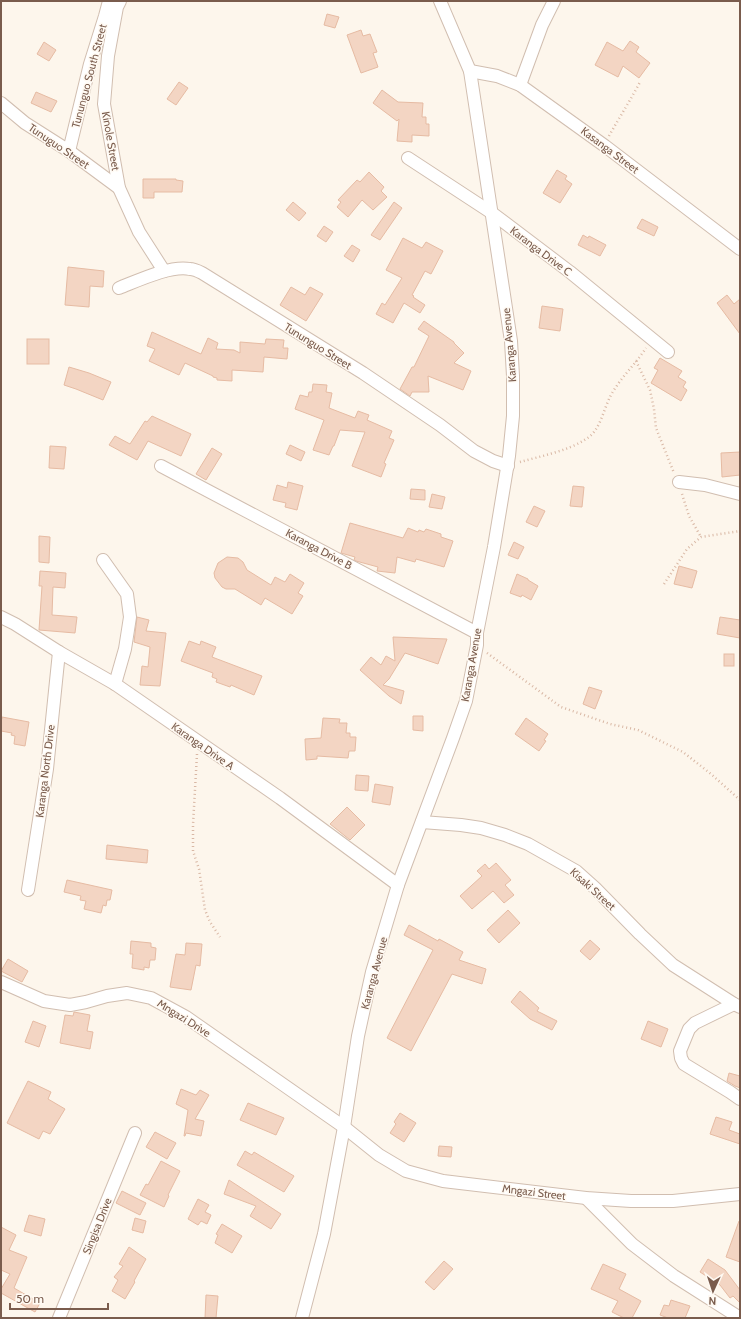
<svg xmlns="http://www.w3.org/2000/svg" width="741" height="1319" viewBox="0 0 741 1319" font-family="Cabin,sans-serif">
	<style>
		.building { fill: #f3d5c3; stroke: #e6bba3 }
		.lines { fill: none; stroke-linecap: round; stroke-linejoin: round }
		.street-casing { stroke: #d1beb0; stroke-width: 14 }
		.path { stroke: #d9b8a5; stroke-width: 2.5; stroke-dasharray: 1 3; stroke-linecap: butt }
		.street { stroke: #fff; stroke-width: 12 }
		.labels { text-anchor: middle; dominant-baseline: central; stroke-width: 3; stroke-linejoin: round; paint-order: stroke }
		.street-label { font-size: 11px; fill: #7a5c4d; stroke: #fffaf3 }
	</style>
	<rect width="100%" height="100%" fill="#fdf6ec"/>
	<g class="building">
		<path d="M327,14L339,17L335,28L324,25Z"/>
		<path d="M361,30L363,36L370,34L377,52L373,53L378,67L361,73L347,35Z"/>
		<path d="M630,41L639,47L636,52L650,63L639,78L623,66L618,77L595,65L607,42L623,51Z"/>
		<path d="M44,42L56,50L49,61L37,54Z"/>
		<path d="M179,82L188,88L176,105L167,99Z"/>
		<path d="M382,90L398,102L423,103L422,117H426V124H429V136L412,135V142L397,141L399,119L397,121L373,103Z"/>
		<path d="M36,92L57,101L51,112L31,103Z"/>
		<path d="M557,170L567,176L565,179L572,184L560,203L543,193Z"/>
		<path d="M369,172L384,187L381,191L387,197L373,210L362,200L348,217L337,207L341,202L338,200L357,180L360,182Z"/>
		<path d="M143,179H176V180L183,181L182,192H154V198H143Z"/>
		<path d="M293,202L306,213L299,221L286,210Z"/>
		<path d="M394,202L402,208L380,240L371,235Z"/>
		<path d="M642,219L658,227L654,236L637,228Z"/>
		<path d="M324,226L333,232L326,242L317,236Z"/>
		<path d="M583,235L588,238L589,236L606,245L600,256L578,245Z"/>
		<path d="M403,238L422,248L426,242L443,251L431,274L425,271L412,295L414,296L413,297L425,305L420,313L404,303L393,323L376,314L382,303L385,305L402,278L386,270Z"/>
		<path d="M352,245L360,250L353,262L344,256Z"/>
		<path d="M68,267L104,271L103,287L90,286L89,307L65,305Z"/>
		<path d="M291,287L305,295L310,287L323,294L306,321L280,305Z"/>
		<path d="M727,295L734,304L740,299V334L717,303Z"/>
		<path d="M542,306L563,309L560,331L539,328Z"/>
		<path d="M424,321L454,342V343L464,353L454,363L471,371L463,390L428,376L429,392H412L410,396L400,389L412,367H414L429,336L418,329Z"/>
		<path d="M152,332L201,354L208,338L218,343L216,349L234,350L240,353V342L265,344L266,339L284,340L283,348H288L287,359L264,357L263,372L232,370V381L217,380V378L213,377V376L185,363L179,375L149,361L155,349L147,346Z"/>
		<rect x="27" y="339" width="22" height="25"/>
		<path d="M660,358L682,371L678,377L686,382L683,387L687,390L681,401L651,383L658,370L654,368Z"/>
		<path d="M69,367L89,373L111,382L103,400L76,389L64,385Z"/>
		<path d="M313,384L327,385L326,392L332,393L329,408L355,418L358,411L369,415L367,420L392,431L389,438L394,440L384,463L386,464L381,477L352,466L365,432L340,430L334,446H333L329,455L313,450L324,420L295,409L300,395L308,397L309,392H312Z"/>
		<path d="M152,416L191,434L181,456L148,441L137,460L109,445L115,436L130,444L145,421L147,422Z"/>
		<path d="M290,445L305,452L301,461L286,454Z"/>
		<path d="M50,446L66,447L64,469L49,468Z"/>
		<path d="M212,448L222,454L206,480L196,474Z"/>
		<path d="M740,452V475L722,477L721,453Z"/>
		<path d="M288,482L303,486L297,510L285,507L286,503L273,500L277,485L287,488Z"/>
		<path d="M573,486L584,487L582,507L570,506Z"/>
		<path d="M411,489L425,490V500L410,499Z"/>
		<path d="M432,494L445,497L442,509L429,507Z"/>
		<path d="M534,506L545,511L537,527L526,522Z"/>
		<path d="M350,523L403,538L408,528L418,532L419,530L424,532L426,529L441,534V537L453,541L444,567L416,559L415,562L397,557L395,573L377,571L378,567L356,561L354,560L355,557L341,553Z"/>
		<path d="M39,536L50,537L49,563L39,562Z"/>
		<path d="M514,542L524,547L518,559L508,555Z"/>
		<path d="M227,557L238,558L243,562L247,570L271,585L275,577L285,582L290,574L304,583L298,593L303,596L292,614L265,598L261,605L235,589H226L222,587L215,578L214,573L218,563Z"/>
		<path d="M679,566L697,571L692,588L674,584Z"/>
		<path d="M40,571L66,573L65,588L53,587L52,615L77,617L75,633L39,630L42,586H39Z"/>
		<path d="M517,574L528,579V580L538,586L531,600L522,595L521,597L510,593Z"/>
		<path d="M137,617L149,620L146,631L166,633L160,686L140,685L142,666L148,667L150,647L134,642Z"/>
		<path d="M720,617L740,620V638L717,634Z"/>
		<path d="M393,637L447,639L438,664L405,653L389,679L383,685L404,691L401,704L389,696L360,670L371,657L381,665L386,656L395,661Z"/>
		<path d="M189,641L200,645L201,641L216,647L212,657L262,676L254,695L231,685L230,687L216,682L217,679L212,677L213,673L181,661Z"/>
		<rect x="724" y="654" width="10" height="12"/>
		<path d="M589,687L602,691L595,709L583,704Z"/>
		<path d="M413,716H423V731L413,730Z"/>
		<path d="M2,717L29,722L25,746L14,744L15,736L11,735L12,733L1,731V719H2Z"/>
		<path d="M323,718L340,719L339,723H347L346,733H350V737H356L355,751H349L348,758L317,756V759L306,760L305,739L321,738Z"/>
		<path d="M526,718L548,734L544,740L546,741L539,751L515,734Z"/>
		<path d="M356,775L369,776L368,791L355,790Z"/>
		<path d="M375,784L393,787L390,805L372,802Z"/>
		<path d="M347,807L365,825L350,840L330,824Z"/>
		<path d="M107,845L148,850L147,863L106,859Z"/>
		<path d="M496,863L511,880L505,885L514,895L504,903L493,891L472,909L460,896L482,876L477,871L485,864L489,869Z"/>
		<path d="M67,880L112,890L110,900H107L106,906L103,905L101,913L84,909L86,901L80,900L81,896L64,892Z"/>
		<path d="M508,910L520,923L499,943L487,930Z"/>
		<path d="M409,925L438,941L439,939L463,952L459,960L486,969L482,984L452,974L411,1051L387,1038L433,950L404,935Z"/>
		<path d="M590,940L600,949L590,960L580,951Z"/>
		<path d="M131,941L151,943V947L156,948L155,960H150L149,968L144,967V970L132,968L133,954H130Z"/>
		<path d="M186,943L202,944L200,966L196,965L191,990L170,987L176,954L185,955Z"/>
		<path d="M8,959L28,971L22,982L1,971Z"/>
		<path d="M520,991L539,1008L537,1011L557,1021L552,1030L530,1019L511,1002Z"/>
		<path d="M74,1012L90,1015L87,1031L93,1032L90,1049L60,1043L65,1015L73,1016Z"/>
		<path d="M33,1021L46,1026L39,1047L25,1042Z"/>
		<path d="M648,1021L668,1029L661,1047L641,1039Z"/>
		<path d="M729,1073L740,1076V1088L735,1086L727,1081Z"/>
		<path d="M28,1081L51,1092L48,1099L65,1109L50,1134L43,1131L39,1139L7,1123Z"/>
		<path d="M181,1089L196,1095L200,1090L209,1095L195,1119L204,1121L201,1136L186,1133L185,1136H184L188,1110L176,1104Z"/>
		<path d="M248,1103L284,1118L276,1135L240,1120Z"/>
		<path d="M400,1113L416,1123L404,1142L390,1133L396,1124L394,1122Z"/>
		<path d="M716,1117L732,1122L729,1130L740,1134V1144L710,1134Z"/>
		<path d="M155,1132L176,1143L167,1159L146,1147Z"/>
		<path d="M439,1146L452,1147L451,1157L438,1156Z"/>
		<path d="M245,1151L252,1155L254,1152L294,1176L284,1192L237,1165Z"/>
		<path d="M161,1161L180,1171L168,1195L169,1196L164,1207L140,1195L146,1184L148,1185Z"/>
		<path d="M229,1180L281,1214L271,1229L250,1216L256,1206L224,1194Z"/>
		<path d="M122,1191L146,1203L140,1215L116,1203Z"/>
		<path d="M198,1199L209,1205L205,1212L211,1215L207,1224L201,1221L198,1225L188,1219Z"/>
		<path d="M29,1215L45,1219L41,1236L24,1231Z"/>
		<path d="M135,1218L146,1221L143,1233L132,1230Z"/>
		<path d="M739,1221H740V1262L726,1257Z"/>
		<path d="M222,1224L242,1236L232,1253L215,1243L218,1235L216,1234Z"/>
		<path d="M1,1227L16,1235L9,1250L27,1257L14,1288L40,1303L35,1312L1,1293V1289L10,1274L1,1270Z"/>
		<path d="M129,1247L146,1259L134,1281L135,1282L125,1299L112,1291L118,1280L114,1277L123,1266L119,1264Z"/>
		<path d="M708,1259L725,1270L740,1290V1303L733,1296L730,1298L720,1285L700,1272Z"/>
		<path d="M444,1261L453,1269L434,1290L425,1282Z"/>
		<path d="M603,1264L626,1274L619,1289L641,1301L632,1318H624L612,1312L618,1301L591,1289Z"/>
		<path d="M206,1295L218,1296L216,1318H205Z"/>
		<path d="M671,1300L690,1306L685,1318H668L660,1315L664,1305L669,1306Z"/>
	</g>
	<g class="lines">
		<defs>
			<g id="street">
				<path d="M120,1L117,7L108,56L104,104L119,188L139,232L164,271"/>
				<path d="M470,71L497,76L520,85L605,146L740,249"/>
				<path d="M520,85L542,25L554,1"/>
				<path d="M1,103L25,123L69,151L119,188"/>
				<path d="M69,151L90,64L105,16L109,1"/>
				<path d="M408,158L492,213L570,272L668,352"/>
				<path d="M119,288C137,281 170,265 190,269C194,269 198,271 202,273L363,373L440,425L474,451L493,461L508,466"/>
				<path d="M161,466L477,633"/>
				<path d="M679,482L705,485L740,494"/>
				<path d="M103,560L127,594L130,617L125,649L115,684"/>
				<path d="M1,617L15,624L59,652L115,684L280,798L398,885"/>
				<path d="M422,822L461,825L481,828L505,835L528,844L576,871L595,888L640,934L673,965L734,1004L740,1007"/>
				<path d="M28,890L47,769L59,652"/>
				<path d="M1,982L44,1001L70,1005L86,1002L107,996L127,993L151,998L186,1017L344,1127L379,1155L406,1171L443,1181L586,1198L631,1201H673L740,1194"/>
				<path d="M734,1004L695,1023L689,1029L680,1051L681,1058L684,1064L730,1092L740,1099"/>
				<path d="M586,1198L632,1244L674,1276L740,1318"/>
				<path d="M59,1318L135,1133"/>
				<path d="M302,1318L324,1234L344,1127L358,1036L372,972L398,885L453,738L466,701L477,645V633L494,547L509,456L513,416V376L511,341L470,71L440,1"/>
			</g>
		</defs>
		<use href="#street" class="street-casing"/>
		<g class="path">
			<path d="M609,136C619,118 630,101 640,82"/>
			<path d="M636,361L650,390L654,409L656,428L674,473"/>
			<path d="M520,462C541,456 568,451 586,439C600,431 603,411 610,397C619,379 635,365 646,348"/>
			<path d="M682,494L689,516L701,537"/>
			<path d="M664,584L687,549L701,537L740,531"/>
			<path d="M487,653L561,707L610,724L638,730L683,752L711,774L740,800"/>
			<path d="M197,754L193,825V851L199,869L205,910L210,922L220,937"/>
		</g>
		<use href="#street" class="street"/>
	</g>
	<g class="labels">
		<g class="street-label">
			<text transform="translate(89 76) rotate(-75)">Tununguo South Street</text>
			<text transform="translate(111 141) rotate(80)">Kinole Street</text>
			<text transform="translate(59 146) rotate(34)">Tunuguo Street</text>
			<text transform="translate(610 150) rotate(37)">Kasanga Street</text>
			<text transform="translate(541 251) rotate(37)">Karanga Drive C</text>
			<text transform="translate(509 345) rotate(-95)">Karanga Avenue</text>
			<text transform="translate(318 346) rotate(32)">Tununguo Street</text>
			<text transform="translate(319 549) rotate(28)">Karanga Drive B</text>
			<text transform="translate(471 665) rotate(-80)">Karanga Avenue</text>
			<text transform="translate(203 746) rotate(35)">Karanga Drive A</text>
			<text transform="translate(45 771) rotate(-83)">Karanga North Drive</text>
			<text transform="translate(593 889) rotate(42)">Kisaki Street</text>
			<text transform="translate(374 973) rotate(-75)">Karanga Avenue</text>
			<text transform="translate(184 1018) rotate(32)">Mngazi Drive</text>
			<text transform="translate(534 1192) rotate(7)">Mngazi Street</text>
			<text transform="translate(97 1226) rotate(-68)">Singisa Drive</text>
		</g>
	</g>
	<rect width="741" height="1319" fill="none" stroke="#7a5c4d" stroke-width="4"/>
	<g transform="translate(713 1291) rotate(183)" stroke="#fffaf3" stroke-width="3" paint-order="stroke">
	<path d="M0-3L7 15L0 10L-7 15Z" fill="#7a5c4d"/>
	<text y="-6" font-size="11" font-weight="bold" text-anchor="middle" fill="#7a5c4d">N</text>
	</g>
	<path d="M10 1303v6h98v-6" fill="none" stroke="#7a5c4d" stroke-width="2"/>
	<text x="16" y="1303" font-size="12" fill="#7a5c4d" stroke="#fffaf3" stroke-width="3" paint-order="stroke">50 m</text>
</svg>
